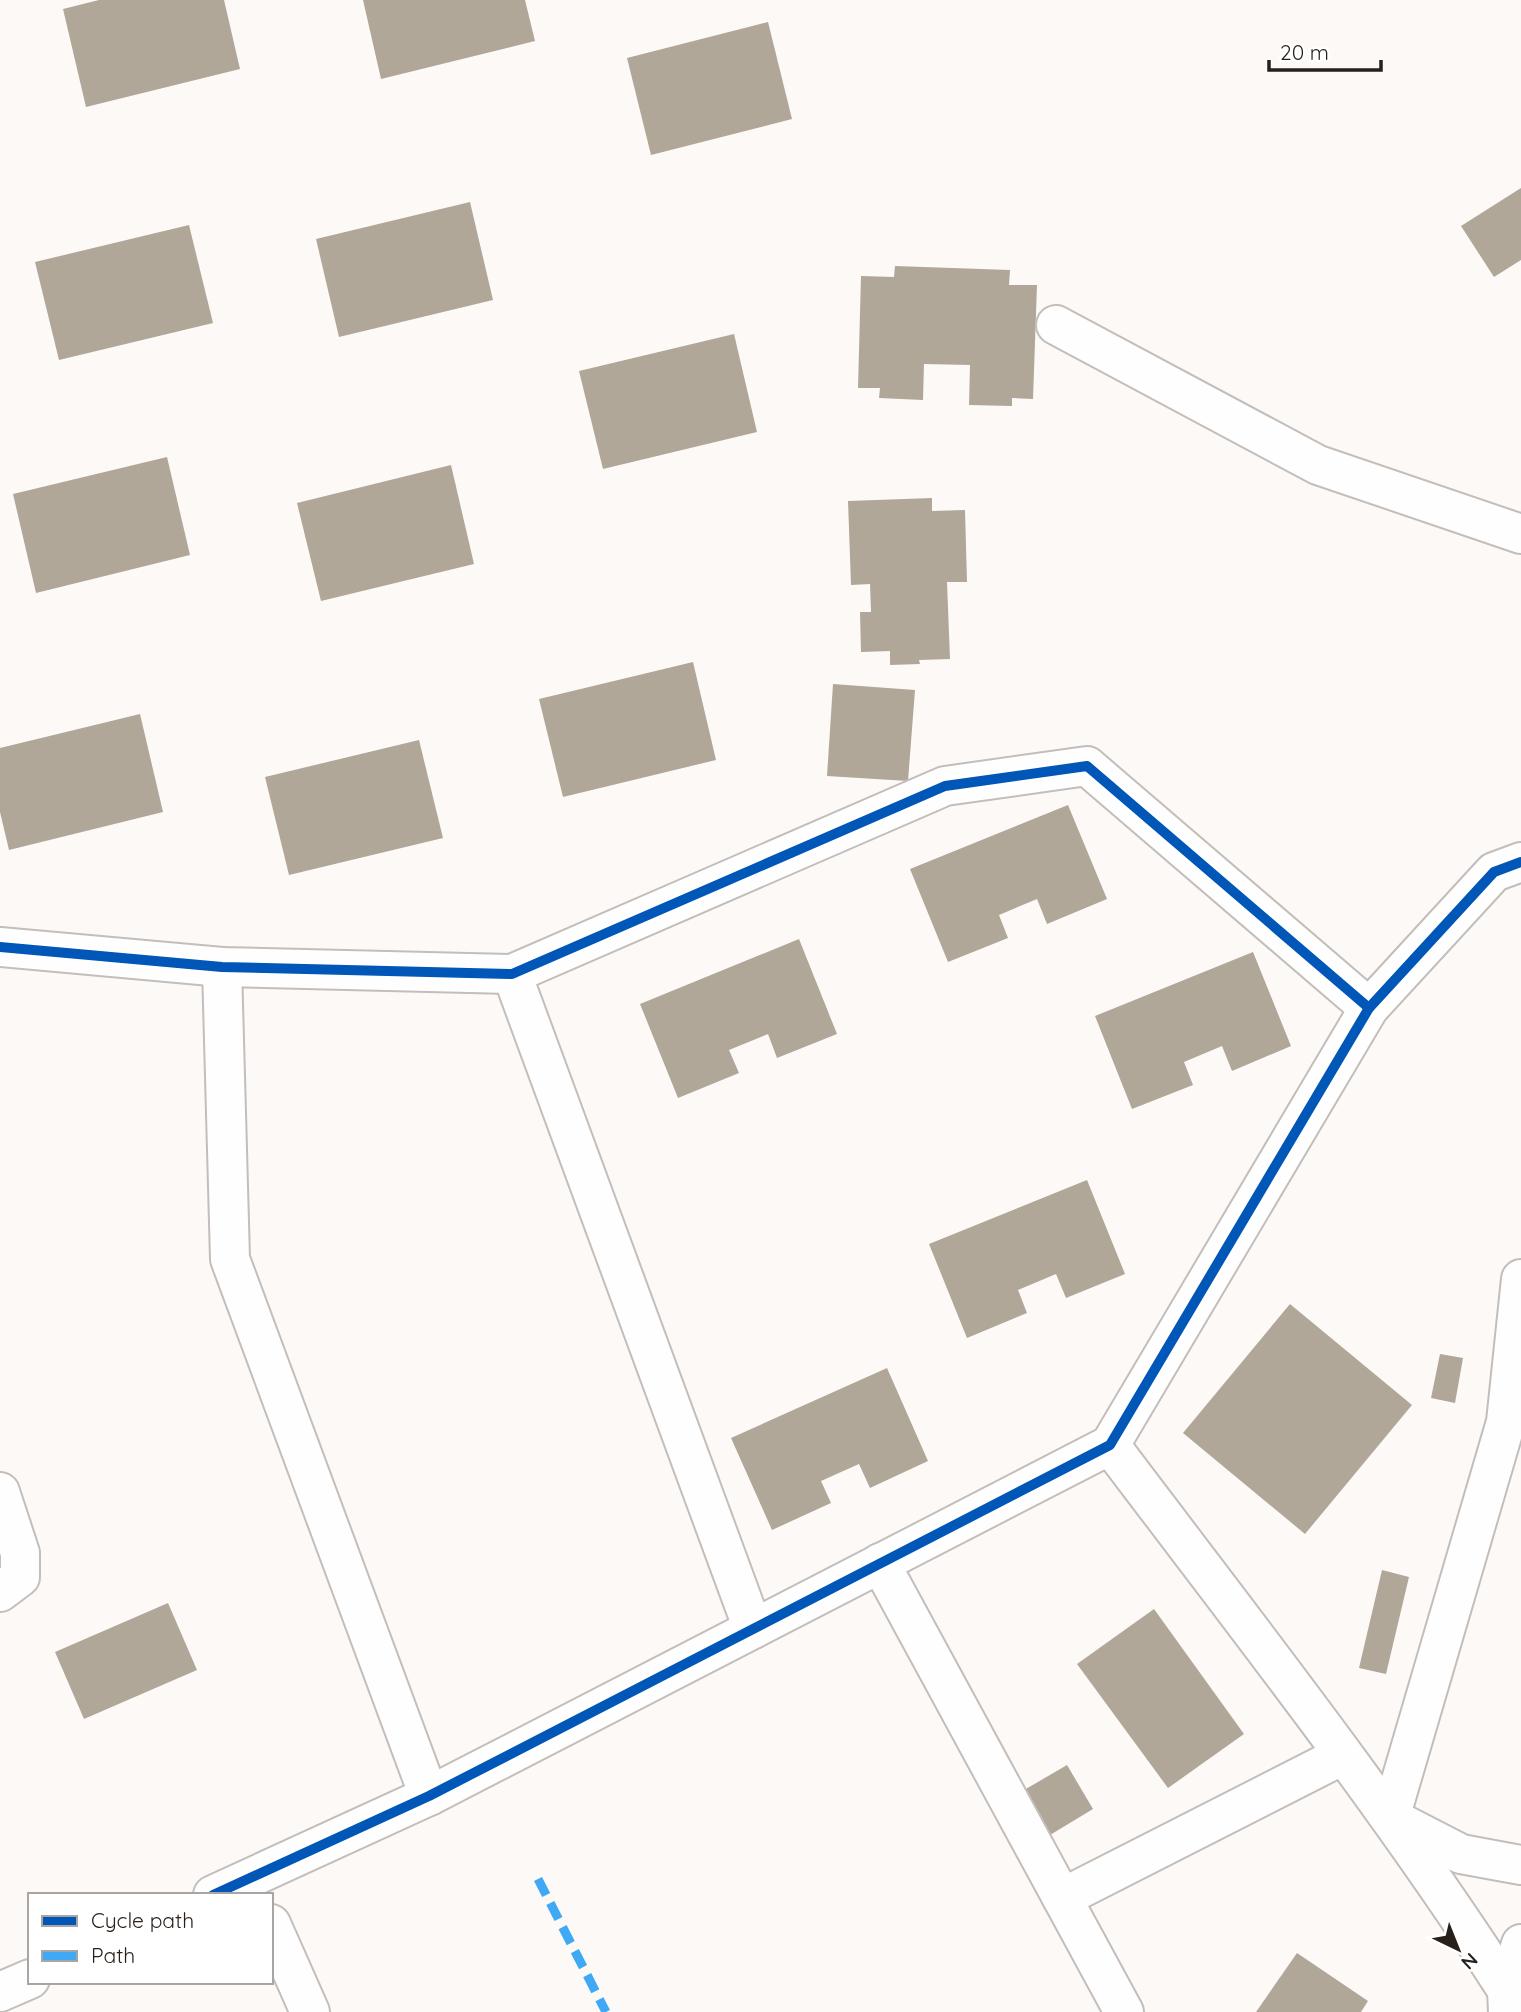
<svg xmlns="http://www.w3.org/2000/svg" width="1521" height="2012" viewBox="0 0 1521 2012" font-family="Quicksand,sans-serif">
	<style>
		.building { fill: #b0a799 }
		.lines { fill: none; stroke-linecap: round; stroke-linejoin: round }
		.minor-casing { stroke: #c4beba; stroke-width: 42 }
		.major-casing { stroke: #c4beba; stroke-width: 42 }
		.minor { stroke: #fffefe; stroke-width: 38 }
		.major { stroke: #fffefe; stroke-width: 38 }
		.quiet { stroke: #3fa9f5; stroke-width: 9; stroke-dasharray: 18 9; stroke-linecap: butt }
		.cycleway-casing { stroke: #fff; stroke-width: 15 }
		.cycleway { stroke: #0057b8; stroke-width: 10 }
	</style>
	<rect width="100%" height="100%" fill="#fcf9f7"/>
	<g class="building">
		<path d="M99,0H224L240,69L86,107L63,9Z"/>
		<path d="M363,0H525L535,41L381,79Z"/>
		<path d="M768,22L792,119L651,155L627,58Z"/>
		<path d="M1521,188V260L1494,277L1461,226Z"/>
		<path d="M470,202L493,300L339,337L316,239Z"/>
		<path d="M189,225L213,323L59,360L35,262Z"/>
		<path d="M895,266L1010,270L1009,285H1037L1033,399L1012,398V406L969,405L970,365L924,364L923,400L879,398L880,388H858L861,276L894,277Z"/>
		<path d="M734,334L757,432L603,469L579,371Z"/>
		<path d="M167,457L190,555L36,593L13,494Z"/>
		<path d="M451,465L474,564L321,601L297,503Z"/>
		<path d="M932,498V511L965,510L967,582H947L950,659L919,660L920,664L890,665V651L861,652L860,612H871L870,584L851,585L848,501Z"/>
		<path d="M693,662L716,760L563,797L539,699Z"/>
		<path d="M833,684L915,690L908,781L827,776Z"/>
		<path d="M140,714L163,812L9,850L0,812V748Z"/>
		<path d="M419,740L443,838L289,875L265,777Z"/>
		<path d="M1068,805L1107,899L1047,924L1037,899L999,915L1008,938L948,962L910,869Z"/>
		<path d="M799,939L837,1034L777,1058L768,1034L729,1050L739,1073L678,1098L640,1004Z"/>
		<path d="M1253,952L1291,1046L1232,1071L1222,1046L1184,1062L1193,1085L1132,1109L1095,1016Z"/>
		<path d="M1087,1180L1125,1274L1066,1298L1056,1274L1018,1290L1027,1313L967,1338L929,1244Z"/>
		<path d="M1290,1304L1412,1405L1305,1534L1183,1433Z"/>
		<path d="M1440,1354L1463,1358L1455,1403L1431,1398Z"/>
		<path d="M887,1368L928,1461L870,1488L859,1464L821,1481L831,1503L772,1530L731,1438Z"/>
		<path d="M1382,1570L1409,1577L1386,1674L1359,1668Z"/>
		<path d="M168,1603L197,1670L84,1719L55,1652Z"/>
		<path d="M1154,1609L1244,1734L1168,1788L1077,1664Z"/>
		<path d="M1067,1765L1093,1809L1045,1838L1019,1793Z"/>
		<path d="M1297,1953L1368,2001L1361,2012H1256Z"/>
	</g>
	<g class="lines">
		<defs>
			<g id="minor">
				<path d="M1056,325L1318,465L1521,534"/>
				<path d="M0,947L222,967L512,974L945,786L1087,766L1369,1008"/>
				<path d="M222,967L230,1259L429,1796"/>
				<path d="M512,974L753,1629"/>
				<path d="M1110,1445C1245,1624 1385,1801 1507,1990"/>
				<path d="M0,1492L20,1553V1577L0,1592"/>
				<path d="M880,1563L1124,2012"/>
				<path d="M1390,1818L1506,1422L1521,1279"/>
				<path d="M1395,1820L1461,1854L1521,1865"/>
				<path d="M213,1895L429,1796L1110,1445L1369,1008L1494,872L1521,862"/>
				<path d="M1062,1898L1343,1755"/>
				<path d="M271,1924L310,2012"/>
				<path d="M0,1992L30,1979"/>
			</g>
			<path id="major" d="M1508,2012L1507,1990L1521,1944"/>
		</defs>
		<use href="#minor" class="minor-casing"/>
		<use href="#major" class="major-casing"/>
		<use href="#minor" class="minor"/>
		<use href="#major" class="major"/>
		<path class="quiet" d="M538,1879L606,2012"/>
		<defs>
			<g id="cycleway">
				<path d="M0,947L222,967L512,974L945,786L1087,766L1369,1008"/>
				<path d="M213,1895L429,1796L1110,1445L1369,1008L1494,872L1521,862"/>
			</g>
		</defs>
		<use href="#cycleway" class="cycleway-casing"/>
		<use href="#cycleway" class="cycleway"/>
	</g>
	<rect x="28" y="1893" width="245" height="91" fill="#ffffff" stroke="#a9a5a3" stroke-width="2"/>
	<rect x="42" y="1916" width="35" height="10" fill="#0057b8" stroke="#a9a5a3" stroke-width="2"/>
	<text x="91" y="1928" font-size="21" fill="#281f19">Cycle path</text>
	<rect x="42" y="1951" width="35" height="10" fill="#3fa9f5" stroke="#a9a5a3" stroke-width="2"/>
	<text x="91" y="1963" font-size="21" fill="#281f19">Path</text>
	<g transform="translate(1458 1949) rotate(137)" stroke="#ffffff" stroke-width="5" paint-order="stroke">
	<path d="M0-5L12 26L0 18L-12 26Z" fill="#281f19"/>
	<text y="-10" font-size="19" font-weight="bold" text-anchor="middle" fill="#281f19">N</text>
	</g>
	<path d="M1269 60v10h112v-10" fill="none" stroke="#281f19" stroke-width="3.5"/>
	<text x="1280" y="60" font-size="21" fill="#281f19" stroke="#ffffff" stroke-width="5" paint-order="stroke">20 m</text>
</svg>
